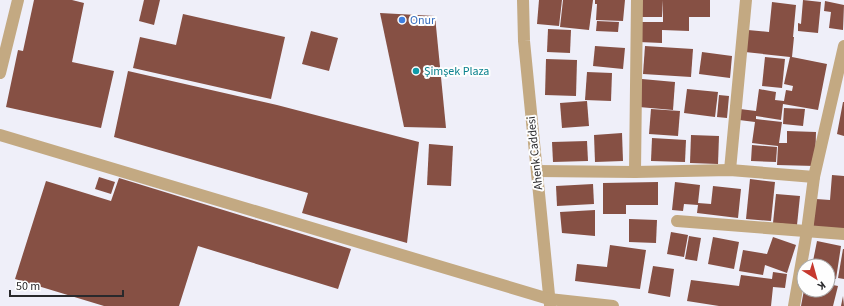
<svg xmlns="http://www.w3.org/2000/svg" width="844" height="306" viewBox="0 0 844 306" font-family="'Source Sans 3',sans-serif">
	<style>
		.building { fill: #865044 }
		.lines { fill: none; stroke-linecap: round; stroke-linejoin: round }
		.minor { stroke: #c3a982; stroke-width: 12 }
		.shop-dot { fill: #3f7fe0; stroke: #fefefe; stroke-width: 1.5 }
		.culture-dot { fill: #0f9aa8; stroke: #fefefe; stroke-width: 1.5 }
		.labels { text-anchor: middle; dominant-baseline: central; stroke-width: 4; stroke-linejoin: round; paint-order: stroke }
		.shop-label { font-size: 12px; fill: #366cbe; stroke: #fefefe; text-anchor: start }
		.culture-label { font-size: 12px; fill: #0d838f; stroke: #fefefe; text-anchor: start }
		.street-label { font-size: 12px; fill: #29292c; stroke: #fefefe }
	</style>
	<rect width="100%" height="100%" fill="#efeff9"/>
	<g class="building">
		<path d="M34,0H72L84,3L72,62L114,71L101,128L6,107L18,50L23,51Z"/>
		<path d="M144,0H160L154,25L139,21Z"/>
		<path d="M539,0H562L559,26L537,24Z"/>
		<path d="M563,0H593L589,30L560,27Z"/>
		<path d="M595,0H625L623,21L596,20L597,4H595Z"/>
		<path d="M639,0H663L662,17H639Z"/>
		<path d="M663,0H710V17H689V31L662,30V43L639,42L640,22H663Z"/>
		<path d="M803,0L821,2L818,33L798,31V23L801,24Z"/>
		<path d="M825,1L844,5L843,30L829,28L831,12L824,11Z"/>
		<path d="M772,2L796,5L793,37H794L792,57L827,64L818,110L783,104L781,120L756,116V119L782,122L779,143H787V131L816,132L815,166L777,165L778,146L752,143L755,122L739,120L740,109L756,111L759,89L776,92L775,100L784,101L786,90L792,91L793,86L784,84L790,57L745,52L748,30L769,32Z"/>
		<path d="M380,13L435,16L446,128L404,127Z"/>
		<path d="M183,14L285,37L271,99L133,68L140,37L176,45Z"/>
		<path d="M597,21L619,22L618,32L596,31Z"/>
		<path d="M548,29L571,30L570,53L547,52Z"/>
		<path d="M311,31L338,38L329,71L302,64Z"/>
		<path d="M595,46L625,48L623,69L593,66Z"/>
		<path d="M645,46L693,49L691,77L643,74Z"/>
		<path d="M702,52L732,56L730,78L699,74Z"/>
		<path d="M765,57L785,59L782,88L762,86Z"/>
		<path d="M546,59L577,60L576,96L545,95Z"/>
		<path d="M128,71L277,105L419,142L407,243L302,213L308,193L114,137Z"/>
		<path d="M587,72L612,73L611,101L585,100Z"/>
		<path d="M642,79L675,82L673,110L639,107Z"/>
		<path d="M687,89L718,92L715,117L684,113Z"/>
		<path d="M719,95L729,96L727,118L717,117Z"/>
		<path d="M587,101L589,126L562,128L560,103Z"/>
		<path d="M843,102H844V136L837,134Z"/>
		<path d="M784,108L805,109L803,126L783,124Z"/>
		<path d="M651,109L680,111L678,136L649,134Z"/>
		<path d="M622,133L623,161L595,162L594,135Z"/>
		<path d="M691,135L719,136L718,164L690,163Z"/>
		<path d="M652,138L686,140L685,162L651,161Z"/>
		<path d="M587,141L588,161L553,162L552,142Z"/>
		<path d="M429,144L453,146L451,186L427,185Z"/>
		<path d="M752,145L777,147L776,162L751,161Z"/>
		<path d="M832,175L844,176V229L813,227L816,199L830,200Z"/>
		<path d="M99,177L115,182L111,194L95,189Z"/>
		<path d="M119,178L351,249L338,289L198,246L179,306H104L15,279L46,181L111,201Z"/>
		<path d="M750,179L775,182L771,221L746,219Z"/>
		<path d="M658,182V205H626V214H603V183Z"/>
		<path d="M675,182L700,185L698,203L711,204L713,186L741,189L738,218L697,213L698,205L684,204L683,211L672,210Z"/>
		<path d="M593,184L594,204L557,206L556,186Z"/>
		<path d="M776,194L800,196L797,225L773,223Z"/>
		<path d="M595,210V236L562,233L560,212Z"/>
		<path d="M629,219L657,220L656,243L629,242Z"/>
		<path d="M671,232L688,235L684,257L667,254Z"/>
		<path d="M689,236L701,238L697,261L685,259Z"/>
		<path d="M713,237L739,242L734,269L708,264Z"/>
		<path d="M773,237L796,245L787,273L765,265L763,275L739,271L743,250L767,254Z"/>
		<path d="M817,241L841,246L836,279L828,278V266H812Z"/>
		<path d="M610,245L646,250L640,289L575,281L577,264L607,267Z"/>
		<path d="M843,249H844V279L838,278Z"/>
		<path d="M653,266L674,269L670,297L648,293Z"/>
		<path d="M773,272L787,274L785,288L773,287L771,306H719L687,301L691,280L739,286L741,275L772,279Z"/>
		<path d="M828,284L838,286L833,306H801L804,290H828Z"/>
		<path d="M843,296L844,306H841Z"/>
	</g>
	<g class="lines">
		<g class="minor">
			<path d="M523,0L524,41L550,305"/>
			<path d="M0,73L18,0"/>
			<path d="M0,135L549,299L613,306"/>
			<path d="M730,170L746,0"/>
			<path d="M537,171L635,172L730,170L814,177"/>
			<path d="M635,172L637,0"/>
			<path d="M677,221L844,234"/>
			<path d="M794,306L807,231L814,177L844,46"/>
		</g>
	</g>
	<circle class="shop-dot" cx="402" cy="20" r="4"/>
	<circle class="culture-dot" cx="416" cy="71" r="4"/>
	<g class="labels">
		<g class="shop-label">
			<text x="410" y="20">Onur</text>
		</g>
		<g class="culture-label">
			<text x="424" y="71">Şimşek Plaza</text>
		</g>
		<g class="street-label">
			<text transform="translate(535 153) rotate(-96)">Ahenk Caddesi</text>
		</g>
	</g>
	<g transform="translate(816 278) rotate(143)"><circle r="19" fill="#fefefe" stroke="#a9a9aa"/>
	<path d="M0-3L7 15L0 10L-7 15Z" fill="#c6382e"/>
	<text y="-6" font-size="11" font-weight="bold" text-anchor="middle" fill="#29292c">K</text>
	</g>
	<path d="M10 290v6h113v-6" fill="none" stroke="#29292c" stroke-width="2"/>
	<text x="16" y="290" font-size="12" fill="#29292c" stroke="#fefefe" stroke-width="3" paint-order="stroke">50 m</text>
</svg>
